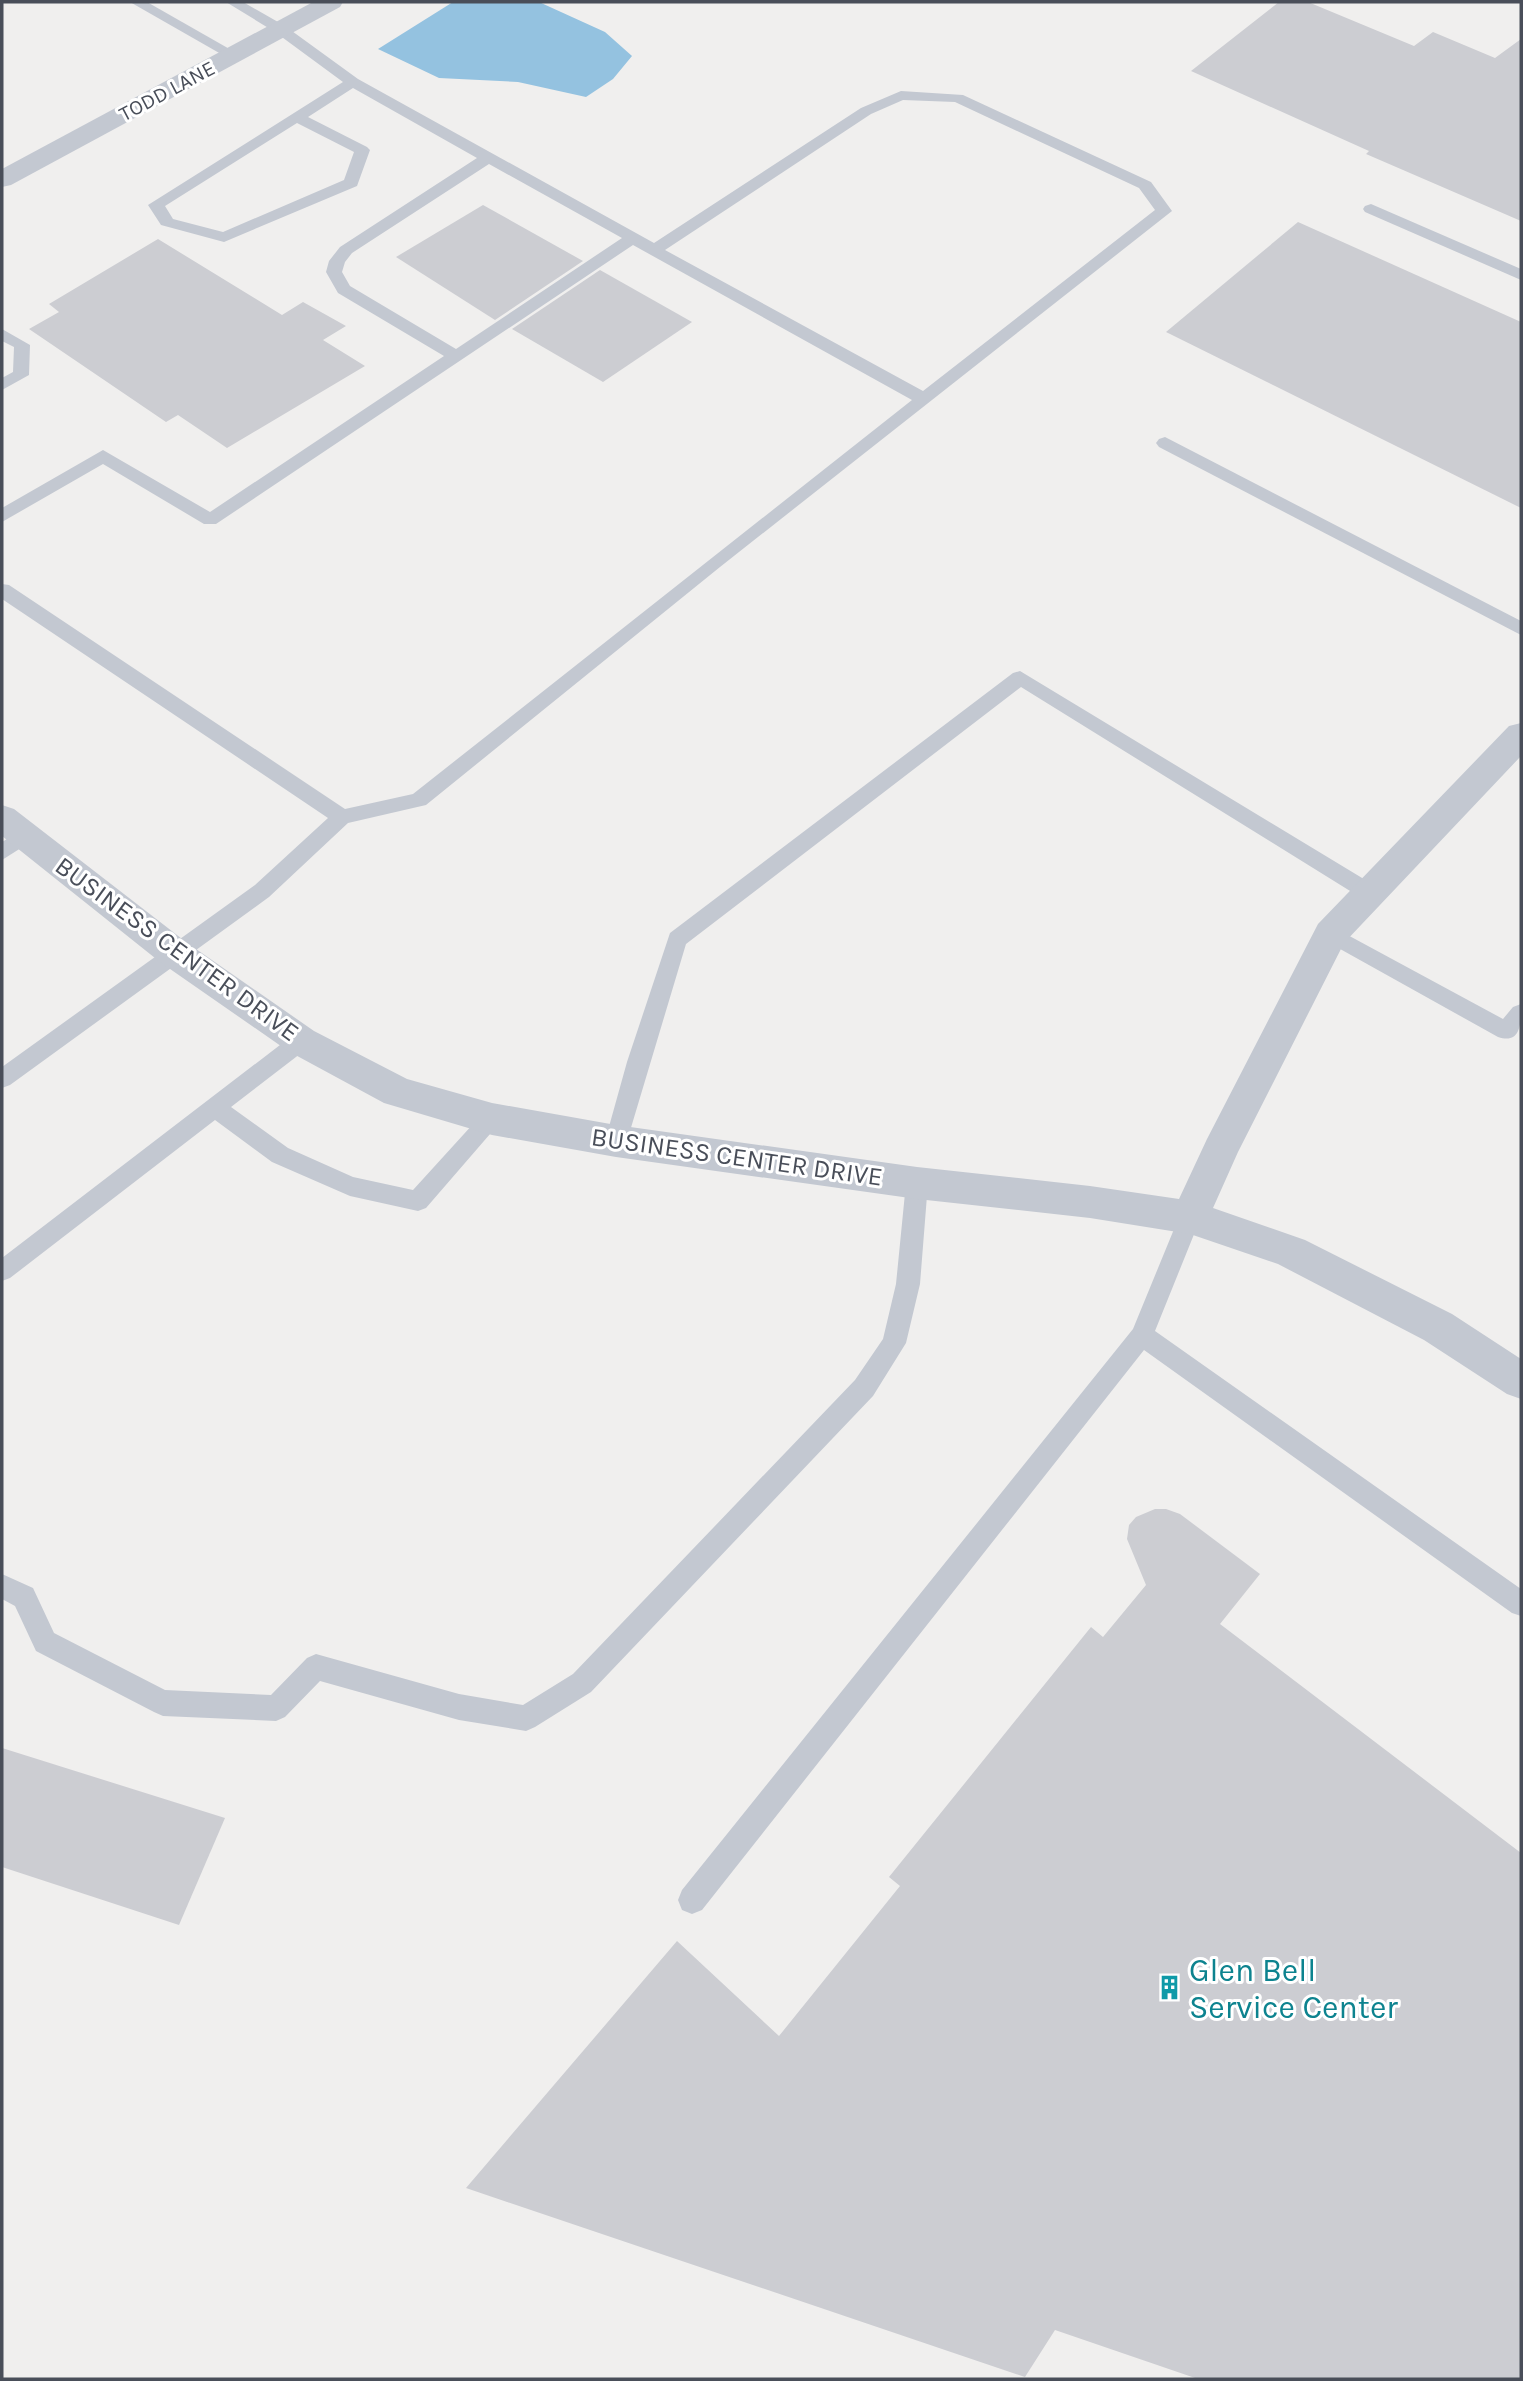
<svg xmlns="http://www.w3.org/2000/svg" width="1523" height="2381" viewBox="0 0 1523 2381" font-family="Karla,sans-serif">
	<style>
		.water { fill: #94c2e0 }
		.building { fill: #cccdd2 }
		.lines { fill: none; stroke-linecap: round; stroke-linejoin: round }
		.service { fill: #c3c8d1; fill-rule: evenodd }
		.minor { fill: #c3c8d1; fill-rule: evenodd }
		.tertiary { fill: #c3c8d1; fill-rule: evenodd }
		.labels { text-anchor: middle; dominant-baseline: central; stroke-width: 6; stroke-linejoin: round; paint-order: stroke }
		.far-street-label { font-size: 21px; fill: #494e59; stroke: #fff }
		.street-label { font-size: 26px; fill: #494e59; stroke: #fff }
		.near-culture-label { font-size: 32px; fill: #0d838f; stroke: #fff; text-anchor: start }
	</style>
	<rect width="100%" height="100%" fill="#f0efee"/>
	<path class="water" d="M453,2H539L605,32L632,56L613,79L586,97L518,82L439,78L378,49Z"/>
	<g class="building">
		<path d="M1279,2H1308L1414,46L1433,32L1495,58L1521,39V221L1366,154L1369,151L1191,71Z"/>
		<path d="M483,205L583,261L495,320L396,257Z"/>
		<path d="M1298,222L1521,322V508L1166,332Z"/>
		<path d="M158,239L282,315L303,302L346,326L323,340L365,366L227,448L178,415L166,422L29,329L59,312L49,304Z"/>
		<path d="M600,270L692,322L603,382L512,329Z"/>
		<path d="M1155,1509H1166L1180,1514L1260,1574L1220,1624L1521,1853V2379H1198L1055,2330L1025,2377L466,2188L677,1941L779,2036L900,1886L889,1877L1091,1627L1103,1637L1146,1585L1127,1539L1129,1525L1136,1517Z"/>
		<path d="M2,1748L225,1818L179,1925L2,1867Z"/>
	</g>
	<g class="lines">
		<g class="service">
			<path d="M130,2H147L240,55L238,58H228Z"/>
			<path d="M226,2H243L285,26L358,79L654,243L861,108L901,91L963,95L1151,182L1172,211L720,567L426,805L348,823L269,897L10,1085L2,1088V1067L255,885L328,818L2,599V584L9,585L345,809L413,794L912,400L633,245L216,524H204L103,464L2,522V508L103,450L210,512L444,356L338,293L326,272L329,261L340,247L477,158L353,88L308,117L367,147L370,150L357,186L224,242L161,225L148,205L343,82L275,32ZM903,100L955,102L1139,188L1155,210L923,391L665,250L871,114ZM297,123L354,152L344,180L223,232L173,219L165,206ZM489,164L622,238L456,349L350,286L342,272L345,262L352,253Z"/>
			<path d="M1371,204L1521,269V280L1365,212L1363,209L1365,206Z"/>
			<path d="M2,329L30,345L29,375L2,390V378L13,372L14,347L2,341Z"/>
			<path d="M1165,437L1521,621V635L1159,447L1156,443L1159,439Z"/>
			<path d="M1020,671L1377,887L1380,893L1377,899L1370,901L1363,899L1021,687L686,944L627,1141L624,1148L616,1150L608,1148L605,1141L627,1062L670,933L1013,673Z"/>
			<path d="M25,828L32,831L35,836L32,841L2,860V842Z"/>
			<path d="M1331,926L1503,1019L1513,1007L1521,1004C1521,1021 1522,1045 1498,1037L1324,940L1321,934L1324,928Z"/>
			<path d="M301,1032L309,1035L312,1041L309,1047L231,1107L288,1148L353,1177L413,1190L484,1112L492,1110L500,1112L503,1119L426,1208L418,1211L350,1196L272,1162L215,1120L10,1278L2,1281V1258L293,1035Z"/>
			<path d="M917,1173L925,1176L928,1183L920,1284L906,1343L873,1396L591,1692L535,1727L526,1731L459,1720L320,1681L285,1717L276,1721L163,1716L154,1712L36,1651L15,1606L2,1599V1574L33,1588L54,1633L165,1690L271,1695L307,1658L316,1654L459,1694L523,1705L573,1674L855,1380L883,1339L896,1284L906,1183L909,1176Z"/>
			<path d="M1190,1207L1198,1210L1201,1217L1155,1331L1521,1589V1616L1512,1613L1144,1350L702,1910L692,1914L682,1910L678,1900L682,1890L1133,1329L1179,1217L1182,1210Z"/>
		</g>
		<path class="minor" d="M1521,723V756L1344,943L1238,1152L1213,1208L1305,1240L1452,1314L1521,1359V1399L1507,1394L1424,1340L1278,1264L1190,1234L1090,1218L917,1199L616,1157L492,1135L384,1103L288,1051L160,962L2,836V805L14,809L186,942L314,1031L407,1079L492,1103L616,1125L917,1167L1090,1186L1179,1199L1207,1139L1318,924L1509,726Z"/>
		<path class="tertiary" d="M313,2H343L340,7L11,185L2,187V169Z"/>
	</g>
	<defs>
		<symbol id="building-bare" viewBox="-9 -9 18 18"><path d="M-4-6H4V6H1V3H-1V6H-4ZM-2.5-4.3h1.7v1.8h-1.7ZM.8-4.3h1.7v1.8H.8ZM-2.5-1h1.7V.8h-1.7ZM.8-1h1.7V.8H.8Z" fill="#0f9aa8" stroke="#fff" stroke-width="2.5" paint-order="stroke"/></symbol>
	</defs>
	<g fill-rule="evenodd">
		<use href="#building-bare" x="1152" y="1970" width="35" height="35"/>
	</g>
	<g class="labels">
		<g class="far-street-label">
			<text transform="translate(167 91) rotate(-28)">TODD LANE</text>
		</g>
		<g class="street-label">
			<text transform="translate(177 949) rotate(36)">BUSINESS CENTER DRIVE</text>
			<text transform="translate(737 1157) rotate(8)">BUSINESS CENTER DRIVE</text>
		</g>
		<g class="near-culture-label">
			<text x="1189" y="1970">Glen Bell<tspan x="1189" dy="37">Service Center</tspan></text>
		</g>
	</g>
	<rect width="1523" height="2381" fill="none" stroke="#494e59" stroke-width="7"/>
</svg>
